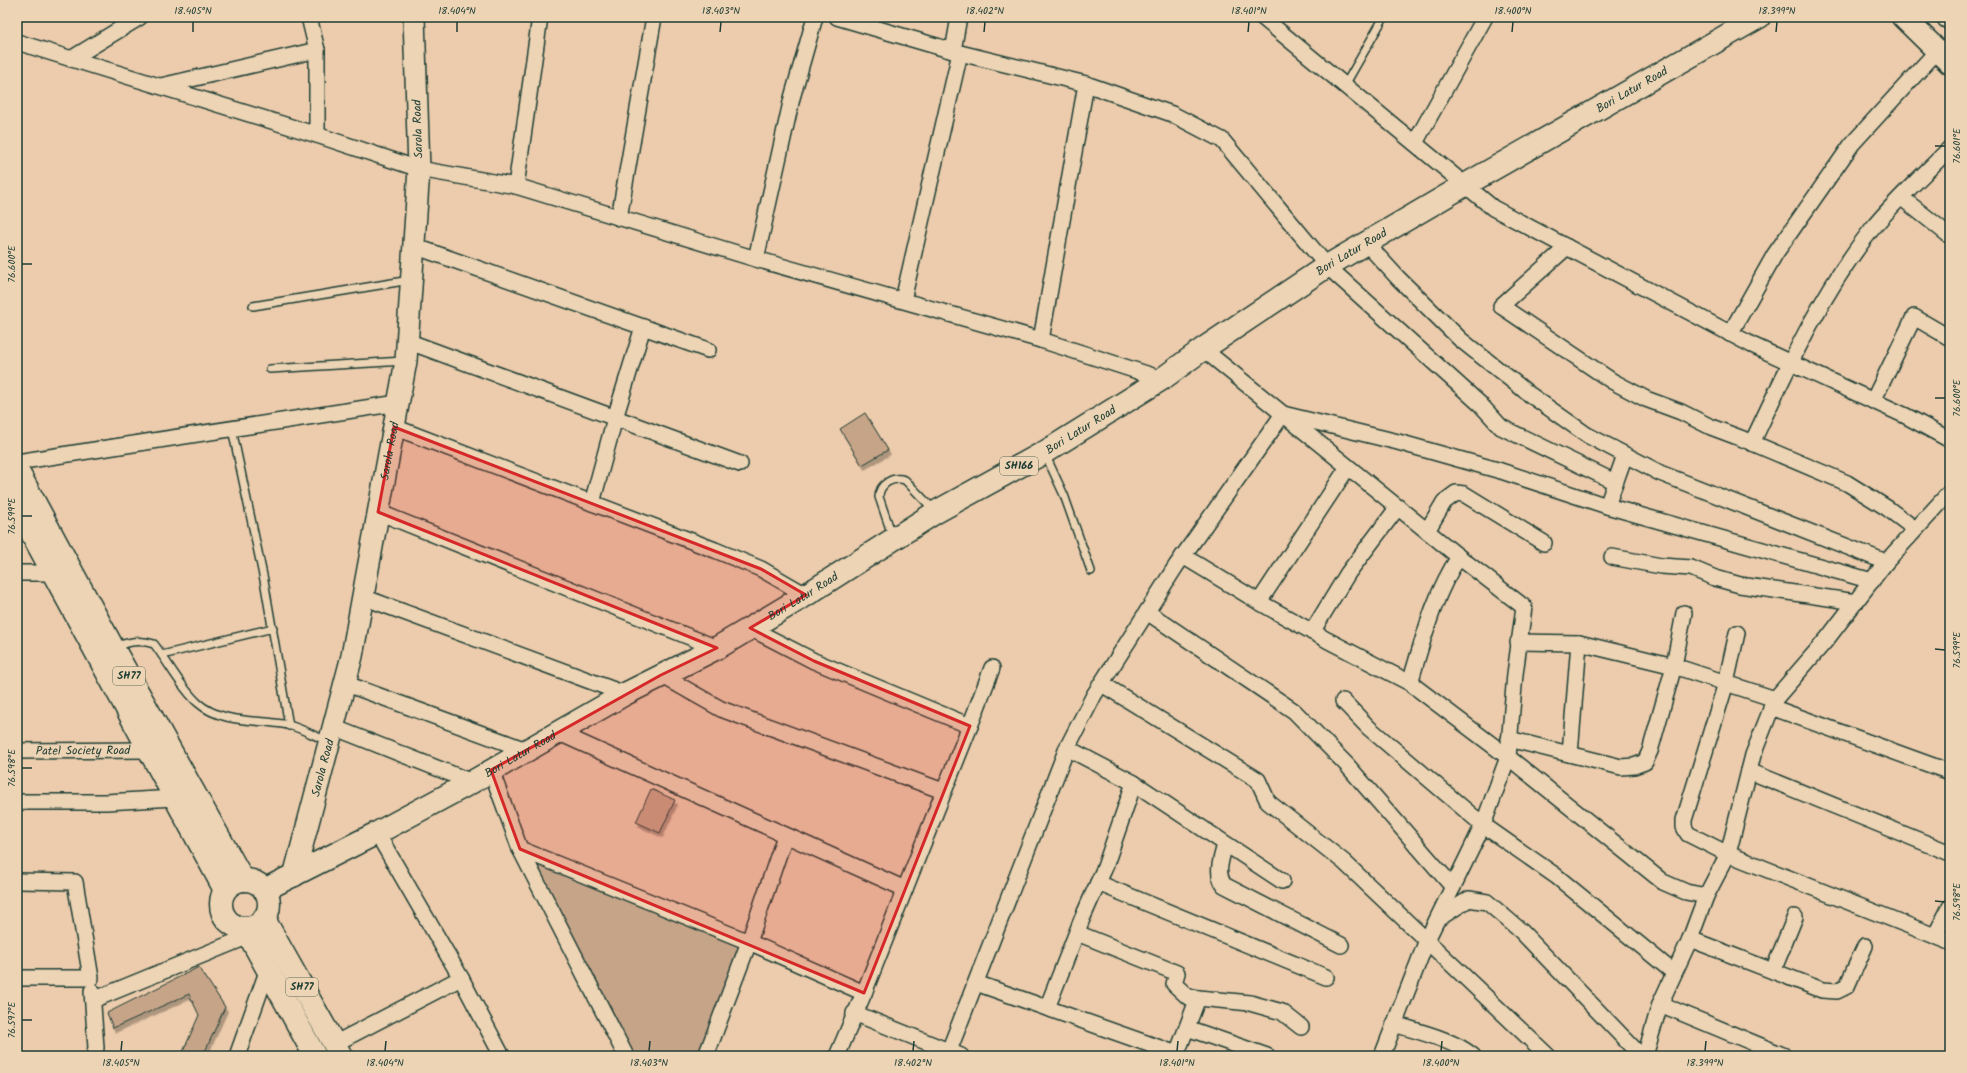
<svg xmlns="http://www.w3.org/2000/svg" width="1967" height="1073" viewBox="0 0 1967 1073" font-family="Kalam,sans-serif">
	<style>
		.building { fill: #c6a488; stroke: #1f3d34; filter: url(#shadow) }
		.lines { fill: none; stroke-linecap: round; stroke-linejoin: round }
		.service-casing { stroke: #1f3d34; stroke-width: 10 }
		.minor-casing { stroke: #1f3d34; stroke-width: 18 }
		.secondary-casing { stroke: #1f3d34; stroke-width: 24 }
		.primary-casing { stroke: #1f3d34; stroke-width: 25 }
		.trunk-casing { stroke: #1f3d34; stroke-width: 25 }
		.service { stroke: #ecd4b4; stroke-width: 7 }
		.minor { stroke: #ecd4b4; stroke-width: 15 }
		.secondary { stroke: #ecd4b4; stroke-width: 21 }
		.primary { stroke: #ecd4b4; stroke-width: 22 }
		.trunk { stroke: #ecd4b4; stroke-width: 22 }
		.marked { fill: #d62828; fill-opacity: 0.2; stroke: #d62828; stroke-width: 3; stroke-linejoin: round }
		.ticks { fill: none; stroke: #1f3d34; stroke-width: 1.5 }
		.labels { text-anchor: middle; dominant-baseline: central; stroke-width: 3; stroke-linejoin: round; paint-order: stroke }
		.shield { fill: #ecd4b4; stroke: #5c6a5a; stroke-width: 1 }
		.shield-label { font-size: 11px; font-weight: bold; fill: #1f3d34 }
		.street-label { font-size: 12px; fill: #1f3d34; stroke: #ecd4b4 }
		.neatline { fill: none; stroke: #1f3d34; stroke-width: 1.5 }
		.ticks-label { font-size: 10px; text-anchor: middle; fill: #1f3d34 }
	</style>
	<defs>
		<filter id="shadow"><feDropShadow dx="2.5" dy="4.5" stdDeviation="0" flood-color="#0004"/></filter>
	</defs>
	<rect width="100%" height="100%" fill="#ecccac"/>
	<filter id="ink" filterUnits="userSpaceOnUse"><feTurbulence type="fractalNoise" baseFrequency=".025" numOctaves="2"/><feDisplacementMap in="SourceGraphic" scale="8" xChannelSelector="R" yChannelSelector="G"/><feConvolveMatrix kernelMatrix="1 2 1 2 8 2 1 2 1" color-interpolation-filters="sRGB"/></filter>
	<g filter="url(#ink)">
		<g class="building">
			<path d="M865,413L888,450L862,465L840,429Z"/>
			<path d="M651,789L675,800L660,833L636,822Z"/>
			<path d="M528,856L740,943L701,1056H629Z"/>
			<path d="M199,967L225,1007L203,1056L182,1054L199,1015L189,994L113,1028L107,1013Z"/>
		</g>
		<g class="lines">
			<defs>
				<g id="service">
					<path d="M1345,85L1384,17"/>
					<path d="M253,306L410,280"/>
					<path d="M270,369L404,361"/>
					<path d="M232,429L264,580L289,726"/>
					<path d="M1045,454L1064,495L1091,571"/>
					<path d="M893,538L879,497C879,484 893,476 905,480L934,510"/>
					<path d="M114,647C129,642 139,639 154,644C168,662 181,688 198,703C222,724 257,719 288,725C301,728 315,736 327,741"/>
					<path d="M162,655L273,628"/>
				</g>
				<g id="minor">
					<path d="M309,17L317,50V135"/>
					<path d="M837,17L960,53L1086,84L1172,114L1222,140L1327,266L1480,404L1501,427L1615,482"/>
					<path d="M1262,17L1493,208L1752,345L1906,416L1950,440"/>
					<path d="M17,42L317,135L419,169L516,186L756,259L1041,340L1162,379"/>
					<path d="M953,51L959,17"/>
					<path d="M71,59L140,17"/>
					<path d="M161,86L317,50"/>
					<path d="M1415,143L1485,17"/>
					<path d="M516,186L540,17"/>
					<path d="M1902,198L1950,236"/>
					<path d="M619,218L654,17"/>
					<path d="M1366,243L1398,278L1461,340L1529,394L1587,435L1660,473L1886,562"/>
					<path d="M414,246L708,350"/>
					<path d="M1567,247L1501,306L1612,381L1646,399L1681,412L1711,427L1743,439L1847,483L1887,508L1915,529"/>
					<path d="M756,259L792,98L815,17"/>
					<path d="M903,300L960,53"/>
					<path d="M1730,334L1775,254L1852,144L1937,51"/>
					<path d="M1041,340L1086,84"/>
					<path d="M407,341L740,464"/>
					<path d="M1203,349L1459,557L1524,607L1515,674L1508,757L1483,825L1427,940L1382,1056"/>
					<path d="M1873,401L1914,317L1950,338"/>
					<path d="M394,427L715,550L761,569L806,595"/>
					<path d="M1752,443C1787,369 1821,293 1872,229C1895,200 1924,175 1950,148"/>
					<path d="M17,462L398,403"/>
					<path d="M592,503L615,418L643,327"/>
					<path d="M1607,506L1625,455"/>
					<path d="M378,512L717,648"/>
					<path d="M1427,531L1444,502L1456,493L1464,494L1544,543"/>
					<path d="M1183,556L1259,602L1327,640L1410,683L1508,757L1663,882L1686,892L1706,896"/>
					<path d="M1612,557L1661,566L1691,568L1715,578L1740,585L1856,602"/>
					<path d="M17,573H53"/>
					<path d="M363,597L625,694"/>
					<path d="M1259,602L1348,467"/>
					<path d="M1147,612L1294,711L1347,765L1453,887"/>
					<path d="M750,628L814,661L970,726L905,889"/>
					<path d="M1312,632L1348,573L1398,507"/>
					<path d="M1737,633L1726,683L1775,699"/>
					<path d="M1518,642L1579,643L1674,666L1726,683L1684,820V827L1688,834L1728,854L1950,942"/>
					<path d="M661,675L721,709L943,791"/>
					<path d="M344,683L526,750"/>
					<path d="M1410,683C1423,640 1434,594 1459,557"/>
					<path d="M1102,684L1258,780L1268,802L1344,862L1548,1056"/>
					<path d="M1343,701L1369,728L1483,825L1556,876L1673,972"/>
					<path d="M1771,707L1950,772"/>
					<path d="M970,726L992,668"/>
					<path d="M333,727L472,782"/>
					<path d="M557,732L905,889L864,993L837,1056"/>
					<path d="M1509,739L1621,767L1634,766L1645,762L1650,751L1674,666L1684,613"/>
					<path d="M1067,748L1134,783L1282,881"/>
					<path id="s1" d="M17,751L148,750"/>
					<path d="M1570,754L1579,643"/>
					<path d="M491,770L520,849L626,1056"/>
					<path d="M1749,771L1950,853"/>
					<path d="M17,802H106L174,798"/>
					<path d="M785,836L749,942L864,993"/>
					<path d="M1225,844C1222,858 1215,872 1224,885L1341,945"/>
					<path d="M520,849L749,942L706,1056"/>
					<path d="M17,881L75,882L91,978H17"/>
					<path d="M1098,883L1326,977"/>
					<path d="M1438,919L1469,899L1487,902L1521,931L1641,1056"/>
					<path d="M1077,933L1177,973L1174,984L1188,997L1250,1003L1282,1012L1301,1027"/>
					<path d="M1935,936L1950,907"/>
					<path d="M1690,939L1822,990L1837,991L1847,986L1865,946"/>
					<path d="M1773,971L1795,917"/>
					<path d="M461,978L502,1056"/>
					<path d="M976,983L1177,1054"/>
					<path d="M92,991L96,1048L94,1056"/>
					<path d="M93,1000L249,936"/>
					<path d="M1660,1004L1785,1056"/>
					<path d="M1047,1008L1082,919L1105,867L1134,783"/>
					<path d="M854,1013L961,1056"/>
					<path d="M1394,1024C1419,1032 1452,1039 1473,1056"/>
					<path d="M1187,1028L1267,1056"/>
					<path d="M334,1044L461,978L377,833"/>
					<path d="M237,1056L268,969"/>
					<path d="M947,1056L1067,748L1094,695L1176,566L1283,414L1398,442L1501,471L1607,506L1872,581"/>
					<path d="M1176,1056L1198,998"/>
					<path d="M1645,1056L1660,1004L1690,939L1706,896L1728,854L1753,755L1775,699L1827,639L1886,562L1950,492"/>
				</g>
				<g id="secondary">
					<path id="s2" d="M294,876L352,656L406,361L419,169L414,17"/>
				</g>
				<g id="primary">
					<path d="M17,470L113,648L243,880"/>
					<path d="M17,506L225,890"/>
					<circle cx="245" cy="904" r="24"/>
					<path id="s3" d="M264,890L377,833L472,782L625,694L717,648L806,595L936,512L1045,452L1162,379L1203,349L1327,266L1465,185L1759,17"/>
					<path d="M264,919L341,1056"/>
					<path d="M245,928L315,1056"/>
				</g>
				<g id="trunk">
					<path d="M1903,17L1950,63"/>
					<path d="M1948,17L1950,18"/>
				</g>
			</defs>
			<use href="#service" class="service-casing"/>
			<use href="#minor" class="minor-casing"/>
			<use href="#secondary" class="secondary-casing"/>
			<use href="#primary" class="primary-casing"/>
			<use href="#trunk" class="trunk-casing"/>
			<use href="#service" class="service"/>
			<use href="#minor" class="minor"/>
			<use href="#secondary" class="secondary"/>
			<use href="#primary" class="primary"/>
			<use href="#trunk" class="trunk"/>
		</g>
	</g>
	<path class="marked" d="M394,427L761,569L806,595L750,628L814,661L970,726L864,993L520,849L491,770L661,675L717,648L378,512Z"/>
	<path class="ticks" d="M193,32V22M457,32V22M720,32L721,22M984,32L985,22M1248,32L1249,22M1512,32L1513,22M1776,32L1777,22M1935,146H1945M22,264H32M1935,398H1945M22,516H32M1935,649L1945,650M22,768H32M1935,901L1945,902M22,1020H32M121,1051L122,1041M385,1051L386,1041M649,1051L650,1041M913,1051L914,1041M1177,1051L1178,1041M1441,1051L1442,1041M1705,1051L1706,1041"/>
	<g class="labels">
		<g class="shield">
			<rect x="1000" y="457" width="38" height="18" rx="3"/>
			<rect x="113" y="667" width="32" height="18" rx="3"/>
			<rect x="286" y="978" width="32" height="18" rx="3"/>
		</g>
		<g class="shield-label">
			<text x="1019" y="466">SH166</text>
			<text x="129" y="676">SH77</text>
			<text x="302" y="987">SH77</text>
		</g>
		<g class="street-label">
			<text stroke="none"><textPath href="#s3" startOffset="1586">Bori Latur Road</textPath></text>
			<text transform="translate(418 129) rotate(-92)">Sarola Road</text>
			<text stroke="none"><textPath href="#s3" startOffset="1262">Bori Latur Road</textPath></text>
			<text stroke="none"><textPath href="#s3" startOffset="938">Bori Latur Road</textPath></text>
			<text stroke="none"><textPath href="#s2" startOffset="436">Sarola Road</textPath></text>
			<text stroke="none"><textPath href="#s3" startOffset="614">Bori Latur Road</textPath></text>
			<text stroke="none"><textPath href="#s1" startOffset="66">Patel Society Road</textPath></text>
			<text stroke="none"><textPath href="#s3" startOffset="290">Bori Latur Road</textPath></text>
			<text stroke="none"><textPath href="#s2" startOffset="112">Sarola Road</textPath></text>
		</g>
	</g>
	<rect width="1967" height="1073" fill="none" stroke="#ecd4b4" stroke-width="44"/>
	<rect x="22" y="22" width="1923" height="1029" class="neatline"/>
	<g class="ticks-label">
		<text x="193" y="14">18.405°N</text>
		<text x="457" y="14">18.404°N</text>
		<text x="721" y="14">18.403°N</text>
		<text x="985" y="14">18.402°N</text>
		<text x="1249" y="14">18.401°N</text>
		<text x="1513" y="14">18.400°N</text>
		<text x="1777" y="14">18.399°N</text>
		<text transform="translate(1956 146) rotate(-90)" y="4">76.601°E</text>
		<text transform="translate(11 264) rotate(-90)" y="4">76.600°E</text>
		<text transform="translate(1956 398) rotate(-90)" y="4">76.600°E</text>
		<text transform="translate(11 516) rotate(-90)" y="4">76.599°E</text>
		<text transform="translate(1956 650) rotate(-90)" y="4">76.599°E</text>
		<text transform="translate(11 768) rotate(-90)" y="4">76.598°E</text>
		<text transform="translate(1956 902) rotate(-90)" y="4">76.598°E</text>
		<text transform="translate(11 1020) rotate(-90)" y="4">76.597°E</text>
		<text x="121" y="1066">18.405°N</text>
		<text x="385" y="1066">18.404°N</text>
		<text x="649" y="1066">18.403°N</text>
		<text x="913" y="1066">18.402°N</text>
		<text x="1177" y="1066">18.401°N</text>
		<text x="1441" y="1066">18.400°N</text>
		<text x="1705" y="1066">18.399°N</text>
	</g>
</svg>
